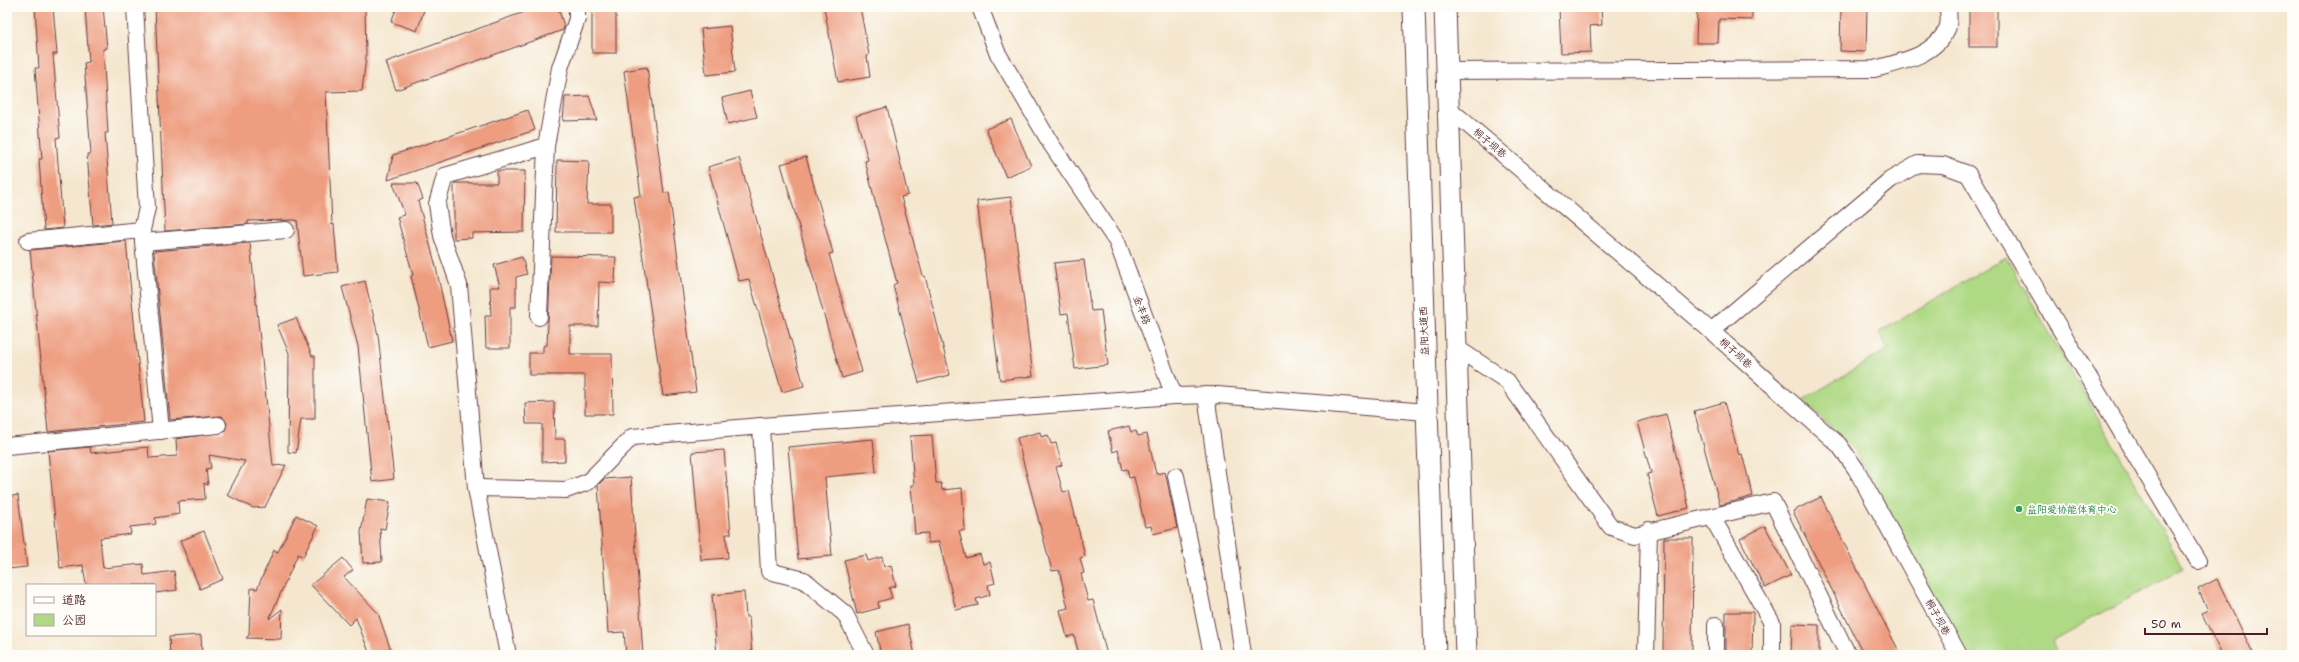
<svg xmlns="http://www.w3.org/2000/svg" width="2299" height="662" viewBox="0 0 2299 662" font-family="'Shantell Sans','LXGW WenKai TC',sans-serif">
	<style>
		.green { fill: #afd984; stroke: #7c7c58 }
		.building { fill: #ee9d80 }
		.lines { fill: none; stroke-linecap: round; stroke-linejoin: round }
		.minor-casing { stroke: #643d44; stroke-width: 18 }
		.major-casing { stroke: #643d44; stroke-width: 23 }
		.minor { stroke: #fff; stroke-width: 16 }
		.major { stroke: #fff; stroke-width: 21 }
		.leisure-dot { fill: #2e9e5b; stroke: #fdfcf7; stroke-width: 1.5 }
		.labels { text-anchor: middle; dominant-baseline: central; stroke-width: 3.5; stroke-linejoin: round; paint-order: stroke }
		.street-label { font-size: 10px; fill: #4a1f2b; stroke: #fdfcf7 }
		.leisure-label { font-size: 10px; fill: #27864d; stroke: #fdfcf7; text-anchor: start }
	</style>
	<rect width="100%" height="100%" fill="#fdfcf7"/>
	<filter id="ink" filterUnits="userSpaceOnUse"><feTurbulence type="fractalNoise" baseFrequency=".025" numOctaves="2"/><feDisplacementMap in="SourceGraphic" scale="8" xChannelSelector="R" yChannelSelector="G"/><feConvolveMatrix kernelMatrix="1 2 1 2 8 2 1 2 1" color-interpolation-filters="sRGB"/></filter>
	<filter id="wash" filterUnits="userSpaceOnUse"><feTurbulence type="fractalNoise" baseFrequency=".012" numOctaves="4" result="noise"/><feDisplacementMap in="SourceGraphic" scale="16" xChannelSelector="R" yChannelSelector="G"/><feGaussianBlur stdDeviation="0.9" result="paint"/><feColorMatrix in="noise" values="0 0 0 0 0 0 0 0 0 0 0 0 0 0 0 0 0 1.4 0 .05"/><feComposite in="paint" operator="in"/></filter>
	<g filter="url(#wash)">
		<rect width="100%" height="100%" fill="#f5e7cf"/>
		<path class="green" d="M2006,257L2184,568L2051,641L2057,655H1967L1855,451L1803,400L1888,349L1879,332Z"/>
		<g id="blocks">
			<g class="building">
				<path d="M35,7H53L57,54H53L60,137L56,138L63,228L44,230L39,159H42L35,68H39Z"/>
				<path d="M85,7H103L107,48L103,49L108,133H105L112,223L93,225L87,154H91L84,63L89,62Z"/>
				<path d="M155,7H365L366,57L362,91L326,92L332,225L334,224L338,272L303,276L297,220L248,221V224L165,231Z"/>
				<path d="M397,7H425L417,31L391,22Z"/>
				<path d="M538,7H558L564,26L563,30L396,90L386,62Z"/>
				<rect x="592" y="7" width="24" height="46"/>
				<path d="M824,7H860L869,55L867,56L870,77L838,82Z"/>
				<path d="M1559,7H1601L1602,25L1590,26L1591,52L1561,53Z"/>
				<path d="M1697,7H1752V20L1719,19L1718,43H1696Z"/>
				<path d="M1841,7H1867L1866,52L1840,51Z"/>
				<rect x="1969" y="7" width="28" height="40"/>
				<path d="M730,26L735,72L706,75L701,29Z"/>
				<path d="M647,67L664,193L669,192L696,392L663,396L634,197L641,196L624,71Z"/>
				<path d="M750,91L757,117L728,124L722,98Z"/>
				<path d="M589,96L597,120L563,121L565,97Z"/>
				<path d="M887,107L908,195L901,197L923,276H925L950,375L919,383L893,285L897,283L875,201L865,161L868,160L856,116Z"/>
				<path d="M528,110L535,130L388,180L393,155Z"/>
				<path d="M1011,119L1031,166L1006,177L986,129Z"/>
				<path d="M806,157L833,253L829,254L862,372L842,378L781,164Z"/>
				<path d="M739,158L804,386L782,392L749,279L739,281L708,167Z"/>
				<path d="M557,160L589,161L587,204H611V232H556Z"/>
				<path d="M497,171H525L524,232L472,233V238L454,239V183H497Z"/>
				<path d="M393,183H417L423,199L418,201L435,263L452,341L428,347L411,276L413,275L397,217L405,215Z"/>
				<path d="M1011,197L1033,376L1000,380L977,201Z"/>
				<path d="M126,241L144,422L48,432L30,250Z"/>
				<path d="M250,243L273,466L286,465L265,507L253,508L227,495L245,461L209,455L211,468L206,469L208,485L204,483L205,499L178,501L179,514L155,518L156,524L130,527L131,534L100,538L103,568L143,564L144,575L174,571L177,590L156,593L155,585H86L83,565L60,568L48,451L90,447L91,453L148,447L149,458L177,456L176,439L224,432L227,424L222,416L170,420L154,251Z"/>
				<path d="M551,256L616,257L615,283L599,282L598,326H570V354H612L613,414H585V375H529V353H543V346L547,345Z"/>
				<path d="M522,257L527,274L516,277V307H510V348H486L485,316H491L490,287H500L494,265Z"/>
				<path d="M1084,260L1091,311L1101,310L1108,365L1075,369L1068,313L1061,314L1054,263Z"/>
				<path d="M365,281L378,335L394,479L372,482L358,346L342,287Z"/>
				<path d="M296,318L312,356H315V419H301L296,453L288,452L289,353L277,325Z"/>
				<path d="M554,402L555,439H565V461L542,462V424H526L525,403Z"/>
				<path d="M1724,402L1739,455L1742,454L1753,496L1720,505L1694,411Z"/>
				<path d="M1666,414L1689,508L1658,516L1647,474L1651,473L1637,422Z"/>
				<path d="M1129,426L1131,432L1136,431L1138,436L1147,434L1156,474L1165,472L1177,528L1153,534L1151,526L1145,527L1134,477L1129,478L1127,469L1123,470L1118,450L1113,452L1108,431Z"/>
				<path d="M1040,432L1041,437L1048,435L1051,444L1056,443L1062,465L1056,467L1063,492L1069,491L1085,556L1080,558L1084,573L1081,574L1088,601L1093,600L1107,655H1079L1074,635L1067,637L1060,610L1068,608L1059,570L1052,571L1017,438Z"/>
				<path d="M932,435L936,483H941L942,490L962,488L965,530L959,531L966,558L980,554L983,564L990,562L995,583L988,585L990,595L976,599L978,605L956,610L939,542L928,543V533L915,534L911,485H914L910,436Z"/>
				<path d="M873,439L876,472L825,477L832,556L798,559L788,447Z"/>
				<path d="M724,450L731,534H726L728,558L701,560L692,452Z"/>
				<path d="M631,477L643,655H626L624,632L608,633L598,485L604,479Z"/>
				<path d="M18,495L27,567L7,569V497Z"/>
				<path d="M1821,497L1873,601L1901,655H1864L1793,511Z"/>
				<path d="M367,499L390,502L385,529L380,528L382,562L363,563L361,532Z"/>
				<path d="M296,515L318,526L303,557L298,554L269,619L282,609L281,639L246,638L249,635L251,588L257,589L274,550L278,552Z"/>
				<path d="M1765,526L1791,575L1765,588L1740,539Z"/>
				<path d="M204,531L223,579L200,589L180,541Z"/>
				<path d="M1664,538H1693L1692,655H1663Z"/>
				<path d="M866,555L868,561L882,557L884,567L891,565L896,586L889,588L892,598L878,602L879,608L857,614L844,560Z"/>
				<path d="M343,558L353,570L344,577L378,613L391,651L379,655H370L356,618L349,625L311,585Z"/>
				<path d="M2217,579L2254,655H2222L2201,613L2208,610L2198,589Z"/>
				<path d="M744,592L746,617H749L752,655H717L712,595Z"/>
				<path d="M1726,612H1753L1752,655H1726Z"/>
				<path d="M908,624L915,655H881L876,632Z"/>
				<path d="M1792,624L1819,625V655H1791Z"/>
				<path d="M201,635L202,655H170L169,637Z"/>
			</g>
		</g>
	</g>
	<g filter="url(#ink)">
		<use href="#blocks" fill-opacity="0" stroke="#643d44" stroke-width="1"/>
		<g class="lines">
			<defs>
				<g id="minor">
					<path d="M135,7L147,208L142,230L161,431"/>
					<path d="M980,7L997,52L1051,144L1117,242L1174,396L1217,395L1427,412"/>
					<path d="M1446,71L1874,69C1901,62 1934,56 1947,29C1950,23 1948,13 1948,7"/>
					<path d="M1447,107L1711,331L1839,445L1856,469L1959,655"/>
					<path d="M28,241L142,230"/>
					<path d="M143,242L286,230"/>
					<path d="M539,317L546,146"/>
					<path d="M1711,331L1890,180L1918,164L1943,165L1968,174L2198,561"/>
					<path d="M1455,347L1507,381L1611,527L1635,535L1773,502L1848,655"/>
					<path d="M1206,395L1243,655"/>
					<path d="M761,426L769,571L804,580L845,614L866,655"/>
					<path d="M7,446L218,425"/>
					<path d="M1176,476L1212,655"/>
					<path d="M476,488L566,490L588,482L632,437L761,426L1174,396"/>
					<path d="M1712,517L1772,623V655"/>
					<path d="M508,655L476,488L459,285L442,236L437,204L445,176L546,146L560,68L577,19V7"/>
					<path d="M1646,655L1649,530"/>
					<path d="M1716,655V625"/>
				</g>
				<g id="major">
					<path d="M1414,7L1435,655"/>
					<path d="M1445,7L1466,655"/>
				</g>
			</defs>
			<use href="#minor" class="minor-casing"/>
			<use href="#major" class="major-casing"/>
			<use href="#minor" class="minor"/>
			<use href="#major" class="major"/>
		</g>
	</g>
	<circle class="leisure-dot" cx="2019" cy="509" r="4"/>
	<g class="labels">
		<g class="street-label">
			<text transform="translate(1490 143) rotate(40)">桐子坝巷</text>
			<text transform="translate(1142 310) rotate(69)">金丰路</text>
			<text transform="translate(1424 331) rotate(-92)">益阳大道西</text>
			<text transform="translate(1736 353) rotate(42)">桐子坝巷</text>
			<text transform="translate(1938 617) rotate(61)">桐子坝巷</text>
		</g>
		<g class="leisure-label">
			<text x="2027" y="509">益阳爱协能体育中心</text>
		</g>
	</g>
	<rect width="2299" height="662" fill="none" stroke="#fdfcf7" stroke-width="24"/>
	<rect x="26" y="584" width="130" height="52" fill="#fdfcf7" stroke="#b5a4a5"/>
	<rect x="34" y="597" width="20" height="6" fill="#ffffff" stroke="#b5a4a5"/>
	<text x="62" y="604" font-size="12" fill="#4a1f2b">道路</text>
	<rect x="34" y="614" width="20" height="12" fill="#afd984" stroke="#b5a4a5"/>
	<text x="62" y="624" font-size="12" fill="#4a1f2b">公园</text>
	<path d="M2145 628v6h122v-6" fill="none" stroke="#4a1f2b" stroke-width="2"/>
	<text x="2151" y="628" font-size="12" fill="#4a1f2b" stroke="#fdfcf7" stroke-width="3" paint-order="stroke">50 m</text>
</svg>
